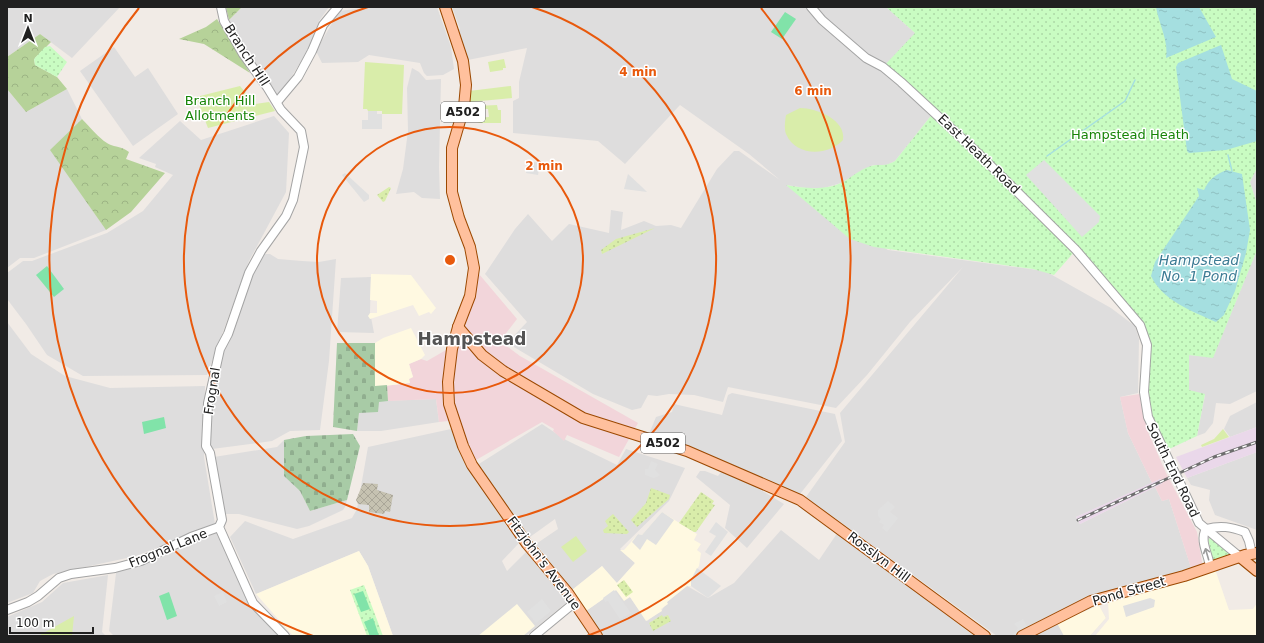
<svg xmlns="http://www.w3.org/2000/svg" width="1264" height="643" viewBox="0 0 1264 643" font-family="'DejaVu Sans',sans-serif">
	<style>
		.residential { fill: #dedddd }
		.commercial { fill: #f2d5da }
		.education { fill: #fff9e1 }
		.railway { fill: #ead8ea }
		.construction { fill: url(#construction-cross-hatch) }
		.grass { fill: url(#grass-dots) }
		.forest { fill: url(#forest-crowns) }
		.cemetery { fill: url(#cemetery-stones) }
		.park { fill: url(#park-dots) }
		.garden { fill: #d9edaa }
		.pitch { fill: #81e3a9 }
		.parking { fill: #e0e0e0 }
		.water { fill: url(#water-ripples) }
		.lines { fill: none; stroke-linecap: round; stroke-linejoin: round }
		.stream { stroke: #a5dfe0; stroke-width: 1.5 }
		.minor-casing { stroke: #a4a4a4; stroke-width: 10 }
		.major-casing { stroke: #9c4800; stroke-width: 12 }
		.minor { stroke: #fff; stroke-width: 8 }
		.major { stroke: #ffc09d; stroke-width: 10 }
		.rail-casing { stroke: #6e6e6e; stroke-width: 3 }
		.rail { stroke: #fff; stroke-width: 1.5; stroke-dasharray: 4.5; stroke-linecap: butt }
		.minor-bridge-casing { stroke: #a4a4a4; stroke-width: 10; stroke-linecap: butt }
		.minor-bridge { stroke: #fff; stroke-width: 8 }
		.oneway { stroke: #9b9b9b }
		.ring { fill: none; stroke: #e8590c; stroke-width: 2 }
		.labels { text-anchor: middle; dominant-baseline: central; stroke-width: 3; stroke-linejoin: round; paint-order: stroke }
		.shield { fill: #fff; stroke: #636363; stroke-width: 1 }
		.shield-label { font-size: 12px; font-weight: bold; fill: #202020 }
		.street-label { font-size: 13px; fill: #202020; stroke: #fff }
		.park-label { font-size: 13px; fill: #178507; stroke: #fff }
		.water-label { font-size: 14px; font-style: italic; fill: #3c7b94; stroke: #fff }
		.district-label { font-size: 17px; font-weight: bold; fill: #535353; stroke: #fff }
		.centre { fill: #e8590c; stroke: #fff; stroke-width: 2 }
		.ring-label { font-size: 12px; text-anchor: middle; font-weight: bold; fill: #e8590c; stroke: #fff; stroke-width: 3; stroke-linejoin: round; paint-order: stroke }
	</style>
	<defs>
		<pattern id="construction-cross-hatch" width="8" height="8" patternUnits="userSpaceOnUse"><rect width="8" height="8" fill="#c6c2b1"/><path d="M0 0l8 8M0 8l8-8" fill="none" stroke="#aaa698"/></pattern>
		<pattern id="grass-dots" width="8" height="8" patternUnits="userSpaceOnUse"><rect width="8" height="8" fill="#d9edaa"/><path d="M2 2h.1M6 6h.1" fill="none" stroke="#bacb92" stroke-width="1.8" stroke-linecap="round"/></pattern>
		<pattern id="forest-crowns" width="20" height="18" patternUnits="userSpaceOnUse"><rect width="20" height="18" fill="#b6d299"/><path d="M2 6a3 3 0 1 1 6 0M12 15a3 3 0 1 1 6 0" fill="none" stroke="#9cb484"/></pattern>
		<pattern id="cemetery-stones" width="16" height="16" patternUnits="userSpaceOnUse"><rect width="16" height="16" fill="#a8cba6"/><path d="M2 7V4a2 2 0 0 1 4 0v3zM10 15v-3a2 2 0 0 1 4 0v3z" fill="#90ae8f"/></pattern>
		<pattern id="park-dots" width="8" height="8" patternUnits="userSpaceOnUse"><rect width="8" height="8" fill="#c9fcc2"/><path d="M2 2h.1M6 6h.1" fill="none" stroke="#acd8a6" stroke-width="1.8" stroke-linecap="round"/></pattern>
		<pattern id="water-ripples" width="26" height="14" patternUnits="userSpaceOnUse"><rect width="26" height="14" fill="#a5dfe0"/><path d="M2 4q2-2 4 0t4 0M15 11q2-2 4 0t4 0" fill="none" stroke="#8ebfc0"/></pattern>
	</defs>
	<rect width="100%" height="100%" fill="#f1ebe6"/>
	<g class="residential">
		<path d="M7,7H120L72,58L40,34L7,57Z"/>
		<path d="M242,7H329L319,21L314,41L278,98L243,51L229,20Z"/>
		<path d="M371,7H437L451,47L454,69L443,75L427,76L424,73L420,63L369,55L358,62L322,63L316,51L339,11Z"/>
		<path d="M452,7H886L915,33L934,112L895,161L887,165H873L841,183L824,188H806L786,185L807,201L888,250L1045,271L1111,308L1135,326L1139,339L1138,393L1120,397L1128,433L1152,483L1076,517L1080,524L1155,487L1162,501L1169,499L1192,571L1095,598L1106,618L1090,636H997L806,497L845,442L840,413L963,267L910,322L867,375L836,408L728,387L723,402L694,395L669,394L657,396L648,395L641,408L632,410L593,394L507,343L527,322L485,274L515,229L528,214L552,241L569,224L609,233L611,210L623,212L621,230L644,221L656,226L671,225L681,228L717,169L734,151H739L780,180L749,154L680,105L625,164L598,141L513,133V101L519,98V82L527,48L463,61L454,31L460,29Z"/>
		<path d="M114,47L135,77L148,68L178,114L133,146L80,71Z"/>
		<path d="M412,68L419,72L426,80L441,79L439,167L440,199L422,198L414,192L396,194L403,169L408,131L407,88Z"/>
		<path d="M7,89L26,112L67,89L82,119L51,150L106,230L34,258H20L7,268Z"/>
		<path d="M274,116L289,133L286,192L249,261L207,375L83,376L47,355L26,324L7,299V273L23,261H32L107,233L143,211L173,175L155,167L156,164L139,158L180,121L201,140Z"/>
		<path d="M1257,168V204L1250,182Z"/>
		<path d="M1257,250V391L1230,404L1216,403L1213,423L1205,433L1197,436L1205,395L1189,390V355L1213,357Z"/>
		<path d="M263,254H270L278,259L302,261L319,262L336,259L329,361L320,430L290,431L272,441L212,449L210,446V409L223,353L238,315L250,274Z"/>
		<path d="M371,277L370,312L374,333L337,332L341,278Z"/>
		<path d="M7,322L31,354L65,376L110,388L205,386L204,457L215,524L136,556L53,574L40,581L33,593L7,603Z"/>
		<path d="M732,393L835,414L842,441L800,494L714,459L710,455L649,434L656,417L672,412L674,404L722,415L728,395Z"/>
		<path d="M436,399L439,422L381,431H357L359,412L379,401Z"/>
		<path d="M1257,402V427L1230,437L1224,429L1230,416Z"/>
		<path d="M542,424L566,440L617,465L626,449L685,468L669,501L620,549L635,563L616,584L602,566L572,590L536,544L558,529L555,519L530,537L514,515L504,522L519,543L502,561L507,571L526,552L567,602L526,636H393L368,566L359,551L256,594L230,537L245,521L293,539L352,518L357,509L368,447L451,429L471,469Z"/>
		<path d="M284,440V475L300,491L310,511L347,500L345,507L343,510L309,526L297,529L239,514H224L214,457L277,447Z"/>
		<path d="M1257,452V530L1215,515L1209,500L1210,490L1191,485L1187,478Z"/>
		<path d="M700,471H705L718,476L721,472L746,481L784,504L747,548L725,528L730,505L696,477Z"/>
		<path d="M216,530L262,618L279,636H114L109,631L117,565Z"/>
		<path d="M781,530L819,560L838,532L974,636H602L586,611L616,590L630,597L647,621L662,610L667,602L687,586L708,598L734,583Z"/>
		<path d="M108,575L102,632L106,636H7V617L42,602L63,583Z"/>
	</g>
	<g class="commercial">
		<path d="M479,274L517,319L500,341L520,356L638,423L619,457L567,435L564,441L553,431L554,429L542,422L476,460L457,420L439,422L436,399L388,401L387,385L375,387L410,383L409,379L413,377L409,364L421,359L427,361L446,350L465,324Z"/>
		<path d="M1140,394L1148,432L1166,473L1197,532L1203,568L1192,571L1169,499L1162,501L1155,487L1162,483L1160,479L1152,483L1128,433L1120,397Z"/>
	</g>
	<g class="education">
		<path d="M371,274L411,275L436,308L431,314L429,312L419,316L413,305L370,319L368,316L370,313H377V301L370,300Z"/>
		<path d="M411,328L425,355L421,359L409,364L413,377L409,379L410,383L375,387V343L383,338Z"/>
		<path d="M662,512L697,534L694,540L701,544L697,550L701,553L699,566L691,580V586H687L667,602L668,604L661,609L662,611L646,621L630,597L624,601L616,590L586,611L572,590L602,566L617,583L635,563L620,550H624L638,534L642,535Z"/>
		<path d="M359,551L368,566L393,636H293L256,594Z"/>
		<path d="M1215,569L1229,610L1253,609L1257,603V636H1095L1109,619L1108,601Z"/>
		<path d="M517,604L535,626L523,636H478Z"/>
		<path d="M1099,605L1106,618L1090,636H1064L1057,623Z"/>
	</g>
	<g class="railway">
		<path d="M1257,427V452L1187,478L1176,457Z"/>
		<path d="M1160,479L1163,483L1080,524L1076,517Z"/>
	</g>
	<path class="construction" d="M363,483L378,484L377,490L393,495L390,512L385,511L384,514L369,512V505L358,504L356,500Z"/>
	<g class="grass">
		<path d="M389,187L391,188L385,201L383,202L377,195Z"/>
		<path d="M655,228L602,254L601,250L616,239Z"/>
		<path d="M651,488L670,495L669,499L637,527L631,520L646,503Z"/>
		<path d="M701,492L714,501L712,504L715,505L696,532H694L679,523Z"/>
		<path d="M613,514L629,532L627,534L604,533L603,530L608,526L605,521Z"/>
		<path d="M624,580L633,592L626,597L617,585Z"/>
		<path d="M662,615L663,617L668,615L671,621L653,631L649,623Z"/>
	</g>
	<g class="forest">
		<path d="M226,7H242L229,20Z"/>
		<path d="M217,19L250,73L204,44L179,39L206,27Z"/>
		<path d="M40,34L51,42L34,59L35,65L57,77L67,89L26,112L7,89V57Z"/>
		<path d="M82,119C89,126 102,142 111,145C120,148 120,146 129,152L126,159L165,173L131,212L106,230L50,150Z"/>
	</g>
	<g class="cemetery">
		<path d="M337,343H375V386L387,385L388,401L379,402L378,412L359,413L357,431L333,427Z"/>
		<path d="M353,434L360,446L347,500L310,511L300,491L284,476V440L306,436Z"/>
	</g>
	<g class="park">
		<path d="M886,7H1257V168L1250,182L1257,204V250L1213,358L1189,355V390L1205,394L1197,436L1167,450L1151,416L1141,320L1103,276L1076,250L1054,275L1033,269L874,247L850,239L786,185C804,188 823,191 841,183C851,178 860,169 871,166C880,163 883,168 895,161L934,112L883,67L915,33Z"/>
		<path d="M50,46L67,62L57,77L35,65L34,59L45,47Z"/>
		<path d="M1211,537L1235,556L1214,564L1208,540Z"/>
		<path d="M364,585L383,636H367L350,590Z"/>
	</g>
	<g class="garden">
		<path d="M504,59L506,68H503V70L490,72L488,62Z"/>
		<path d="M365,62L404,65L402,114H382V111H368L367,109H363Z"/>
		<path d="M240,86L255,104L269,102L275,111L208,128L196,97Z"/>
		<path d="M511,86L512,98L470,102L469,91Z"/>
		<path d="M497,105L498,110H501V123H481L477,122L476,118L489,117L488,109H476V106Z"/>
		<path d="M800,108C817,108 846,120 843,140C828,156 796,157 786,134C784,129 785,121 786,115Z"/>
		<path d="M1223,429L1229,437L1202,447L1201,445L1214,439Z"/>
		<path d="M576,536L587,551L573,562L561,547Z"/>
		<path d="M74,616L72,636H37L40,635Z"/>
	</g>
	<g class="pitch">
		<path d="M785,12L796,19L782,39L771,32Z"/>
		<path d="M47,266L64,289L54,297L36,275Z"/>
		<path d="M164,417L166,428L144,434L142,422Z"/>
		<path d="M363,591L370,609L361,612L354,594Z"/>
		<path d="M169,592L177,616L167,620L159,596Z"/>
		<path d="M373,618L379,636H370L364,622Z"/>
	</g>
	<g class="parking">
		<path d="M368,111H377V114H382V129H362V120H368Z"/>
		<path d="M1044,160L1100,216L1099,222L1082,237L1026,175Z"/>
		<path d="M528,161L540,163L538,175L526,173Z"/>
		<path d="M345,173L369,195V199L364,202L342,175Z"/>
		<path d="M628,174L642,187L647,192L624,189Z"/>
		<path d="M651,461L658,464L655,470L660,475L657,477L653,478L645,475V469H648Z"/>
		<path d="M888,501L895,507L890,512L898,518L887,532L882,528L884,525L879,522L881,519L878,516V510Z"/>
		<path d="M662,512L674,520L656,545L647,539L640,550L632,542L638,534L642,535Z"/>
		<path d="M716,522L728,532L711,556L705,552L716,536L709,532Z"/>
		<path d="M697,568L721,586L708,598L691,586V580Z"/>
		<path d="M614,590L631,613L620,619L608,601L605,602L603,598Z"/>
		<path d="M223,592L227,602L219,606L214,596Z"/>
		<path d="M1150,598L1155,600L1154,607L1126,617L1123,606Z"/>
		<path d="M542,599L551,611L536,623L527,612Z"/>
		<path d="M1023,619L1029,630L1017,636H1012L1018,628L1014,624Z"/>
	</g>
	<g class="water">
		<path d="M1156,7H1199L1216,37L1166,58C1169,42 1159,24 1156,7Z"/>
		<path d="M1221,45L1232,79L1257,91V141L1226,150L1189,153L1187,151L1176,67L1178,63Z"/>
		<path d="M1227,170L1242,174L1250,230L1246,253L1235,291L1224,315L1216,322C1192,311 1163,301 1151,276L1155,262L1199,196L1197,188L1204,190C1209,179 1216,174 1227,170Z"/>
	</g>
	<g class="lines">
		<g class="stream">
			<path d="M1228,155L1232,171"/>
			<path d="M1047,156L1125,101L1135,80"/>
		</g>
		<defs>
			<g id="minor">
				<path d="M221,7L224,21L243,54L267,87L281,110L301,131L304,147L293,200L286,216L261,251L249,273L228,334L220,349L208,403L206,446L210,453L222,520L219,527L253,603L285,636"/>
				<path d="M811,7L822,20L866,58L883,67L901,82L980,155L1076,250L1140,325L1147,345L1144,392L1148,417L1172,467"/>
				<path d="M277,102L298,77L312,51L323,25L338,7"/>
				<path d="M1180,483L1199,523L1240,557"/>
				<path d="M1206,529C1221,525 1231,527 1245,532L1249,541L1252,554"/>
				<path d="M1206,529C1199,541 1209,555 1210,567"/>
				<path d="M7,610L28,602L38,596L59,578L71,574L115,568L141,561L191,537L219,527"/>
				<path d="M534,636L574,603"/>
			</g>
			<g id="major">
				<path d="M445,7L463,61L466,85L464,107L452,148V192L459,218L470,247L474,268L470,296L458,327L452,349L448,382L449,404L463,446L472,465L527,544L568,593L597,636"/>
				<path d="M458,327L482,355L503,371L583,418L687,451L800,500L985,636"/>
				<path d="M1240,557L1257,571"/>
				<path d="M1022,636L1091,601L1184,576L1245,555L1257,553"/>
			</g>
		</defs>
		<use href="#minor" class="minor-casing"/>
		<use href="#major" class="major-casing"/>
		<use href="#minor" class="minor"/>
		<use href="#major" class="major"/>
		<defs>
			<path id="rail" d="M1078,520L1214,457L1257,442"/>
		</defs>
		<use href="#rail" class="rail-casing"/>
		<use href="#rail" class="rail"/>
		<defs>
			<path id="minor-bridge" d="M1172,467L1180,483"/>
		</defs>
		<use href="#minor-bridge" class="minor-bridge-casing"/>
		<use href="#minor-bridge" class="minor-bridge"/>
	</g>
	<defs><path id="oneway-shaft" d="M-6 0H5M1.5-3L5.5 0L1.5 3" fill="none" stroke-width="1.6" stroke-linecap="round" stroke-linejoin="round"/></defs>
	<use class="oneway" href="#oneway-shaft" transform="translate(1207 554) rotate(-106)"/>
	<g class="ring">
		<circle cx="450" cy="260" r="133"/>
		<path d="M532 7A266 266 0 1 1 368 7"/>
		<path d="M313 636A400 400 0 0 1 139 8M761 8A400 400 0 0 1 587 636"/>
	</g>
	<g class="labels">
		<g class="shield">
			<rect x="441" y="102" width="44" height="20" rx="3"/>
			<rect x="641" y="433" width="44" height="20" rx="3"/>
		</g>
		<g class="shield-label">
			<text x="463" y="112">A502</text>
			<text x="663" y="443">A502</text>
		</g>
		<g class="street-label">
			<text transform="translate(247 55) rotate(57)">Branch Hill</text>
			<text transform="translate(979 154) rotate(44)">East Heath Road</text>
			<text transform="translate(212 391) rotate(-81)">Frognal</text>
			<text transform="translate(1173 470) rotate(64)">South End Road</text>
			<text transform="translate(168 548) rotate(-22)">Frognal Lane</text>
			<text transform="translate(879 557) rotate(37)">Rosslyn Hill</text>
			<text transform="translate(544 563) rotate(53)">Fitzjohn's Avenue</text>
			<text transform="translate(1129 591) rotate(-16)">Pond Street</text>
		</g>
		<g class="park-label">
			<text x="220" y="100">Branch Hill<tspan x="220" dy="15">Allotments</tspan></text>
			<text x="1130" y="134">Hampstead Heath</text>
		</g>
		<g class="water-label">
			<text x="1199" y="260">Hampstead<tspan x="1199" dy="16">No. 1 Pond</tspan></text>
		</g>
		<g class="district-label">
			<text x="472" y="339">Hampstead</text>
		</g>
	</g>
	<circle cx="450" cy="260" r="6" class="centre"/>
	<g class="ring-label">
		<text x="638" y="76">4 min</text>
		<text x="813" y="95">6 min</text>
		<text x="544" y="170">2 min</text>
	</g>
	<rect width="1264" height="643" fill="none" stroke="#202020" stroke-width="16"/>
	<g transform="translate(28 28)" stroke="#ffffff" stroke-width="3" paint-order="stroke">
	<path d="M0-3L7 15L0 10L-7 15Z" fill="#202020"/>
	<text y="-6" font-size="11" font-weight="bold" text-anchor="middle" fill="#202020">N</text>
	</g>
	<path d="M10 627v6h83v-6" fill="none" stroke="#202020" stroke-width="2"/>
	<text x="16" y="627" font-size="12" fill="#202020" stroke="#ffffff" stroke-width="3" paint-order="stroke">100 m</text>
</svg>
